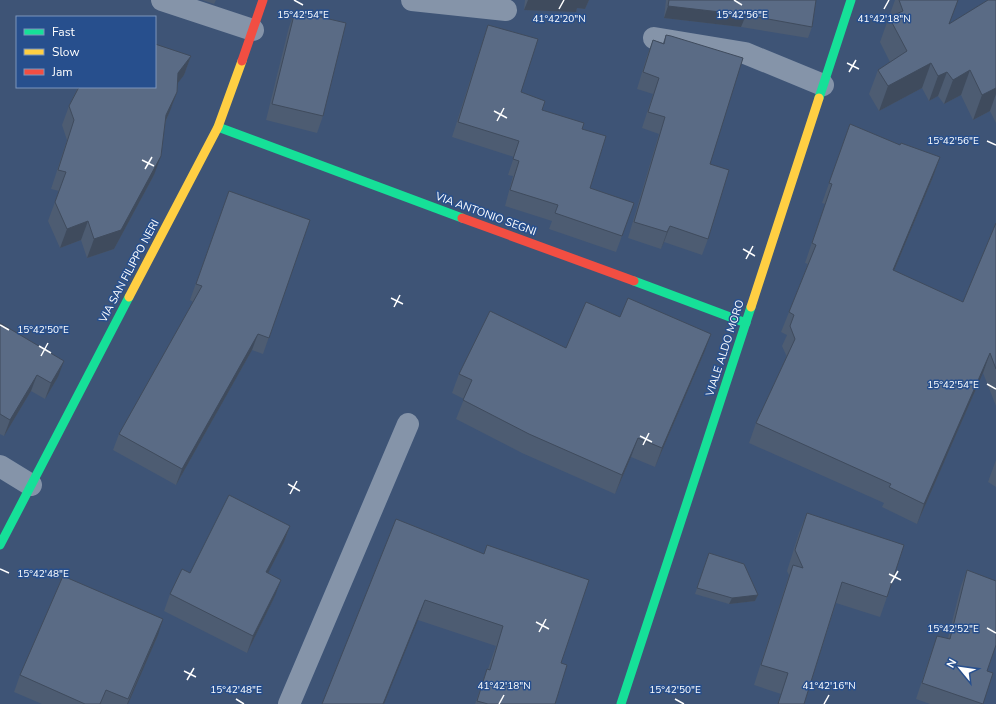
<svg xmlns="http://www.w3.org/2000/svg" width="996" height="704" viewBox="0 0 996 704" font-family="'Nunito Sans',sans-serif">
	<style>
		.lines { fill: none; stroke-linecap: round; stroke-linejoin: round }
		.street { stroke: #8594a9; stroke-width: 22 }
		.fast { stroke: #16e098; stroke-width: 9 }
		.slow { stroke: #ffcf43; stroke-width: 9 }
		.jam { stroke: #f24e42; stroke-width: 9 }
		.wall { fill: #4d5c72 }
		.shaded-wall { fill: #3f4b5d }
		.building { fill: #5a6b85; stroke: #3f4b5d }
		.ticks { fill: none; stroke: #fff; stroke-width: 1.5 }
		.labels { text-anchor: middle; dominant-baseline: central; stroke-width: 3; stroke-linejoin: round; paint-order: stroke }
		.street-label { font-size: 11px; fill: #fff; stroke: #274f8d }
		.ticks-label { font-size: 10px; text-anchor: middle; fill: #fff; stroke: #274f8d; stroke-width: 3; stroke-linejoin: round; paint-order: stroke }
	</style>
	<rect width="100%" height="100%" fill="#3e5476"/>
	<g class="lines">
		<g class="street">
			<path d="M162,0L253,30"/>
			<path d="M412,0L506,10"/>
			<path d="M654,38L745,53L823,85"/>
			<path d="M0,466L31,485"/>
			<path d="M289,704L408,424"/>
		</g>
		<g class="fast">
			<path d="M819,98L851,0"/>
			<path d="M218,127L462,218"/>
			<path d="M634,281L746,323"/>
			<path d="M0,545L129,297"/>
			<path d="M621,704L751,307"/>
		</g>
		<g class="slow">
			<path d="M129,297L218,127L242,61"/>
			<path d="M751,307L819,98"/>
		</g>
		<g class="jam">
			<path d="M242,61L263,0"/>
			<path d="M462,218L634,281"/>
		</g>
	</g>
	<g class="wall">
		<path d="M202,0H216L214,4Z"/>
		<path d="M525,0H589L585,9L577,8L576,12L524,10Z"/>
		<path d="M666,0H816L812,27L808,38L741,27L664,18Z"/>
		<path d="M895,0H958L949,24L996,0V123L990,111L973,120L961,95L944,104L938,96L929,101L922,88L879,111L869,94L878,70L890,62L880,42Z"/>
		<path d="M295,11L323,116L317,133L266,120L289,27Z"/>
		<path d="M488,25L521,92L545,101L542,110L582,129L590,188L634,203L616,252L549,229L552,221L505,206L513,176L508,175L514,157L452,137L483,40Z"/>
		<path d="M666,35L710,164L708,239L702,255L664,242L661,249L628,238L659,134L642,128L653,94L637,89L647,56L653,40L663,43Z"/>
		<path d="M191,56L184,75L177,83V92L166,121L154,175L114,249L87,258L81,240L60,248L48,221L59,191L51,189L67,140L62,125L69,106L78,87H155Z"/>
		<path d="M850,124L900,145L940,157L933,177L894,271L963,302L996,223V406L983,373L917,524L882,507L884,503L749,443L756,423L787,357L782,346L787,335L781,332L789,312L808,264L805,263L825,204L822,203Z"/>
		<path d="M229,191L310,220L263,354L252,350L176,485L113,450L119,434L193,302L190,300Z"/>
		<path d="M0,323L58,377L45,399L31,391L4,436L0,434Z"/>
		<path d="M566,348L704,353L655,467L631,457L615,494L522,453L456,419L464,399L452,393L459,374Z"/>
		<path d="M996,460V487L988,482Z"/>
		<path d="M807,513L887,597L880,617L836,603L804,704H778L781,694L754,685L789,575L787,571L799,533Z"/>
		<path d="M396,519L561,663L555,704H475L487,669H488L496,646L418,620Z"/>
		<path d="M290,526L284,542L268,573L275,596L247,653L164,611L170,594L190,573Z"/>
		<path d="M709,553L758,595L755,601L729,604L695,594Z"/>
		<path d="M967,570L987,671L983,704H930L916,699L937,636L948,638L961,586Z"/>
		<path d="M158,635L128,704H42L14,692L20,675Z"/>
	</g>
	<g class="shaded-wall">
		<path d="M528,0H589L585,9L577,8L576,12L524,10Z"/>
		<path d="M668,6L746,15L741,27L664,18Z"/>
		<path d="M191,56L184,75L171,92L178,73Z"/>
		<path d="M931,63L922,88L879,111L888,86Z"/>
		<path d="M970,70L961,95L944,104L953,80Z"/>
		<path d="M947,72L938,96L929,101L938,76Z"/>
		<path d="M996,88V94L990,111L973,120L982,95Z"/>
		<path d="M177,92L170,111L160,134L166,115Z"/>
		<path d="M161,156L154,175L114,249L87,258L94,239Z"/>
		<path d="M940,157L933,177L886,290L893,270Z"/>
		<path d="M88,221L81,240L60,248L67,229Z"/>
		<path d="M670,226L664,242L661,249L667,232Z"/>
		<path d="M258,334L252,350L176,485L182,469Z"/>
		<path d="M711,334L704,353L655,467L662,448Z"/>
		<path d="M990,353L983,373L917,524L924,504Z"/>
		<path d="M64,361L58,377L45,399L51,383Z"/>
		<path d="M37,375L31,391L4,436L10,420Z"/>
		<path d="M638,438L631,457L615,494L622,475Z"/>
		<path d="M290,526L284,542L260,589L266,572Z"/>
		<path d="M281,580L275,596L247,653L253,636Z"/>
		<path d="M758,595L755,601L729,604L732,598Z"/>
		<path d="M425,600L418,620L384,704H383Z"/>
		<path d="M163,619L158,635L128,704H127Z"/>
	</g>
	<g class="building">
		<path d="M669,0H816L812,27L746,15L668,6Z"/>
		<path d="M899,0H958L949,24L988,0H996V88L982,95L970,70L953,80L947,72L938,76L931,63L888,86L878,70L907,51L889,17L903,11Z"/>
		<path d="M295,11L346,23L323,116L272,104Z"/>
		<path d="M488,25L538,39L521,92L545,101L542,110L584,123L582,129L606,136L590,188L634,203L622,236L555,213L558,205L510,190L519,161L513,159L519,141L458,122Z"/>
		<path d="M666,35L671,36L743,58L710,164L729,170L708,239L670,226L667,232L634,222L665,117L648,112L659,78L643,72L653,40L664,44Z"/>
		<path d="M155,44L191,56L178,73L177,92L166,115L161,156L121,230L94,239L88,221L67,229L55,202L66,172L58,170L74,120L69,106L79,87H155Z"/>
		<path d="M850,124L900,145L901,143L940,157L893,270L963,302L996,223V369L990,353L924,504L889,487L891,484L756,423L795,339L790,326L794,315L789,312L816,245L812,243L832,184L829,183Z"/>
		<path d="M229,191L310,220L269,338L258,334L182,469L119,434L202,286L196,284Z"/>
		<path d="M628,298L711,334L662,448L638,438L622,475L529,434L463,400L472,380L459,374L490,311L566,348L586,302L620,317Z"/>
		<path d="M0,323L64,361L51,383L37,375L10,420L0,414Z"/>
		<path d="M229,495L290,526L266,572L281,580L253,636L170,594L182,569L190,573Z"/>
		<path d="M807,513L904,545L887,597L842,582L804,704H778L788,673L761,665L793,565L803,568L795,550Z"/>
		<path d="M396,519L484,554L487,545L589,580L561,663L567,665L555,704H488L477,701L487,669L490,670L503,626L425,600L383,704H322Z"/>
		<path d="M709,553L744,564L758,595L732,598L697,588Z"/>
		<path d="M967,570L996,581V645L987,671L993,673L983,704L922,683L937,636L950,639Z"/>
		<path d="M63,576L163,619L128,699L106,690L100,704H85L20,675Z"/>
	</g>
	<path class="ticks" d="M294,0L303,5M734,0L742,5M559,9L564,0M884,9L889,0M847,63L859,69M849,72L856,60M494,111L507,118M497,121L504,108M987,141L996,145M142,160L154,166M145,169L152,157M743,249L755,256M746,259L753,246M391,298L403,304M394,307L400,295M0,325L9,330M39,346L51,353M41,356L48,343M987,384L996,389M640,436L652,442M643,445L649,433M288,484L300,491M290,494L297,481M0,569L9,573M889,574L901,580M891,583L898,571M536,622L549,629M987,628L996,633M539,632L546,619M184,671L196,677M187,680L194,668M236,699L244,704M675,699L684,704M499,704L504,695M824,704L829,695"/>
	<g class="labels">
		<g class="street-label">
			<text transform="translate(486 214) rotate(20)">VIA ANTONIO SEGNI</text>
			<text transform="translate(129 271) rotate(-62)">VIA SAN FILIPPO NERI</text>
			<text transform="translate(725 348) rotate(-72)">VIALE ALDO MORO</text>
		</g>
	</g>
	<g class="ticks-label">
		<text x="303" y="18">15°42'54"E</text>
		<text x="742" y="18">15°42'56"E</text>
		<text x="559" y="22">41°42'20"N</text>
		<text x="884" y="22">41°42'18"N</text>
		<text x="953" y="144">15°42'56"E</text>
		<text x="43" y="333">15°42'50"E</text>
		<text x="953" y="388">15°42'54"E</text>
		<text x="43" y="577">15°42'48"E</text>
		<text x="953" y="632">15°42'52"E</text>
		<text x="504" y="689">41°42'18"N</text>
		<text x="829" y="689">41°42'16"N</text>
		<text x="236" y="693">15°42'48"E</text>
		<text x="675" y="693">15°42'50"E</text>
	</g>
	<rect x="16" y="16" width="140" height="72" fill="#274f8d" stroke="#7d95bb"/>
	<rect x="24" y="29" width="20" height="6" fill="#16e098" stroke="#7d95bb"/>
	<text x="52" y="36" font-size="12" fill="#ffffff">Fast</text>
	<rect x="24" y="49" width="20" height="6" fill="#ffcf43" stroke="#7d95bb"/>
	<text x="52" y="56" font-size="12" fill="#ffffff">Slow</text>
	<rect x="24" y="69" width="20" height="6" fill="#f24e42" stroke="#7d95bb"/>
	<text x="52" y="76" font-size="12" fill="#ffffff">Jam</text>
	<g transform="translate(960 668) rotate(299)" stroke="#274f8d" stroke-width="3" paint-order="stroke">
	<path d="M0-3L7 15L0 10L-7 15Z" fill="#ffffff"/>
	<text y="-6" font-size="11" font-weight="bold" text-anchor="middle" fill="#ffffff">N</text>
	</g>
</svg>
